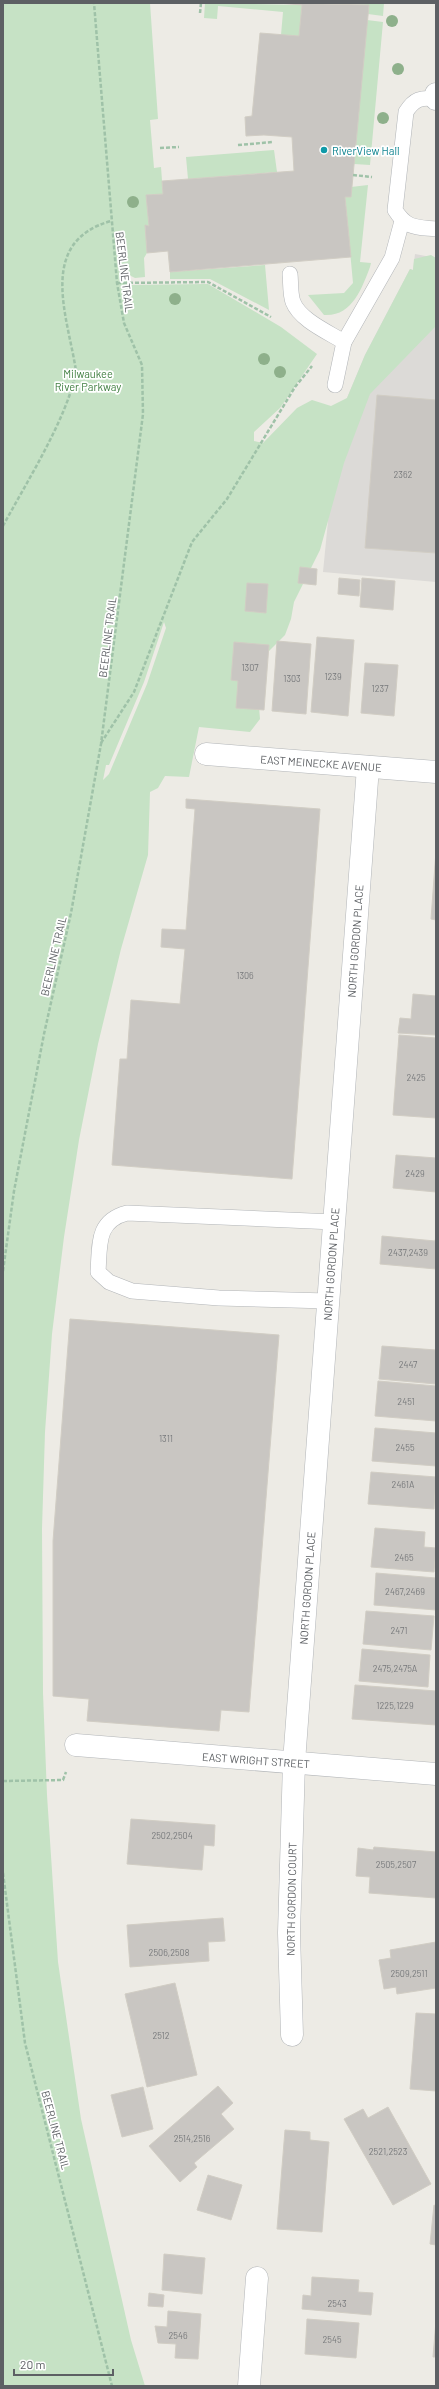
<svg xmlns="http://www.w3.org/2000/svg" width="439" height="2389" viewBox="0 0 439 2389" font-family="Barlow,sans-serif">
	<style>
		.industrial { fill: #dcdad7 }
		.green { fill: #c6e2c5; fill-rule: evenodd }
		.building { fill: #c9c6c2; stroke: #d1cdc4 }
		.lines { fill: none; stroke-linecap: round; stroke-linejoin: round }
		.service-casing { stroke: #b2b5b8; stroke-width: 16 }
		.minor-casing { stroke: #b2b5b8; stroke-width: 23 }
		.path { stroke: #9fc2a8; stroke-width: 2.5; stroke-dasharray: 4 2; stroke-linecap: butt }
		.service { stroke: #fff; stroke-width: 15 }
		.minor { stroke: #fff; stroke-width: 22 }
		.tree { fill: #8eb08b }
		.culture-dot { fill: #0f9aa8; stroke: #fff; stroke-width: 1.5 }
		.labels { text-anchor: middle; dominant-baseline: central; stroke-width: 3.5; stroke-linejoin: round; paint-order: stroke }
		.number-label { font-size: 9px; fill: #787a7c }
		.culture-label { font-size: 11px; fill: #0d838f; stroke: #fff; text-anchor: start }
		.street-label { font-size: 11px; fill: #5d6064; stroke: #fff }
		.park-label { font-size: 11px; fill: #407f41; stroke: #fff }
	</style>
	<rect width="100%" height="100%" fill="#edebe5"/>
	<path class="industrial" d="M415,254L436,258V582L323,572L339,409L347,398L365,355L410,269L413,270Z"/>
	<g class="green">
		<path d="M3,3H150L158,119L150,120L154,168L161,167L163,194L146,195L149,226H145L147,253L144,258L145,277L135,278L127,274V285L208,284L281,327L317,354L280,408L254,432V441L263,443L297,408L312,400L331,406L347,398L365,355L410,269L413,270L414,259L431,255L436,258V326L370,394L344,463L320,550L294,602L291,619L285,635L262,658L256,672L260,719L250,732L199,727L189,777L165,776L158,788L150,792L148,855L121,949L98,1044L79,1140L64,1237L52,1334L45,1432L42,1529L43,1693L47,1795L58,1962L81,2119L131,2340L145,2386H3ZM164,622L166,628L147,684L109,774L103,780L106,765H109L144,682Z"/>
		<path d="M205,3L302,5L299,36L281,35L283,12L218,6L217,19L204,18Z"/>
		<path d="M384,3L383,16L368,14L369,5L354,4Z"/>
		<path d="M367,20L383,22L370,165L354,164Z"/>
		<path d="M274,150L277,172L188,179L186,157Z"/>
		<path d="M368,185L360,262L371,263L370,267C362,288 352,317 324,315L308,295L344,293L353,283L345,197H351V187Z"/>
		<path d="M265,265L269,310L210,279H170V272Z"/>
	</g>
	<g class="building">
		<path d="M278,3L369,5L351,197H345L351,257L170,272L168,251L147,253L145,225L149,226L146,195L163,194L162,181L294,171L292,137L264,135L246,136L245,117L252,116L260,33L299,36L302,5Z"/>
		<path d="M377,395L436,400V553L365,548Z"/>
		<path d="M300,567L317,569L316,585L298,583Z"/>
		<path d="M339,578L360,580L359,596L338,594Z"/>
		<path d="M362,578L395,581L393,610L360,607Z"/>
		<path d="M247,583L268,584L266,613L245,611Z"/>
		<path d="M317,637L354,640L348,716L311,712Z"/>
		<path d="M277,641L311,644L306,714L272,711Z"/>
		<path d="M234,642L269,645L264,710L236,708L238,681L231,680Z"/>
		<path d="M365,663L398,665L394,716L361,713Z"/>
		<path d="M186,799L320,809L292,1179L112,1165L120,1059H127L131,1000L180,1004L185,949L161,947L162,929L186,930L195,809L186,808Z"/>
		<path d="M436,851V920L431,919Z"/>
		<path d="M413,994L436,996V1035L398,1033L400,1018L411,1019Z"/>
		<path d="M399,1035L436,1038V1118L393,1115Z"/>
		<path d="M396,1155L436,1158V1192L393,1188Z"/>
		<path d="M382,1236L435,1241L436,1237V1269L380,1264Z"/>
		<path d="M70,1319L279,1335L249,1712L221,1710L219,1731L87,1721L89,1699L53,1696V1541Z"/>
		<path d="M382,1346L436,1350V1384L379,1379Z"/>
		<path d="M378,1381L436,1386V1421L375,1416Z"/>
		<path d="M375,1428L436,1433V1466L372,1461Z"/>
		<path d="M371,1472L436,1477L434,1509L368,1504Z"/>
		<path d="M375,1528L425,1532L424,1547L436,1548L434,1572L371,1567Z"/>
		<path d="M376,1573L436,1578V1610L374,1605Z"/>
		<path d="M366,1611L434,1616L431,1650L363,1644Z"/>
		<path d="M362,1649L430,1655L428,1687L359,1681Z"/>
		<path d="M355,1685L436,1691V1725L352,1719Z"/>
		<path d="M131,1819L215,1825L214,1846L204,1845L202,1870L127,1864Z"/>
		<path d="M374,1847L436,1852V1898L369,1893L370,1877L356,1876L358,1848L373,1850Z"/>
		<path d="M223,1918L225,1941L208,1942L209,1961L130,1967L127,1925Z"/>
		<path d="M436,1942V1988L397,1994L396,1987L384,1989L379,1960L391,1958L390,1950Z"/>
		<path d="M175,1983L197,2075L147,2087L125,1994Z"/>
		<path d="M416,2013L436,2014V2091L410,2089Z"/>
		<path d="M218,2086L233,2103L221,2114L234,2129L194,2163L197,2167L180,2182L149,2146Z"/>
		<path d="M143,2087L153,2129L122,2137L111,2095Z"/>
		<path d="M388,2107L431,2184L393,2205L344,2119L363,2109L368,2118Z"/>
		<path d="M285,2130L310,2132V2140L329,2142L322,2232L277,2229Z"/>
		<path d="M208,2175L242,2185L231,2220L197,2210Z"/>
		<path d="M434,2205L436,2206V2245L430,2244Z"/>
		<path d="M164,2254L205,2258L202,2294L162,2290Z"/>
		<path d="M312,2277L359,2280L358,2292L373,2293L371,2315L302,2309L303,2295L311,2296Z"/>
		<path d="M149,2293L164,2295L163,2307L148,2306Z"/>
		<path d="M168,2311L201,2314L198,2359L175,2358L176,2344L158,2343L155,2326L167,2327Z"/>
		<path d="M307,2319L359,2323L356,2358L305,2354Z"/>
		<path d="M436,2321V2357H433Z"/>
	</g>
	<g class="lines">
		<defs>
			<g id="service">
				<path d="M436,99C421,97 414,99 406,112L395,210C407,229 416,227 436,229"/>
				<path d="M290,274C291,283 290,294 293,302C300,320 328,332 344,342"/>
				<path d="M335,385L344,342L392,258L402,221"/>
				<path d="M328,1301L219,1298L132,1291L109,1282L98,1272C100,1245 96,1221 127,1213L334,1222"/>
			</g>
			<g id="minor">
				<path d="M436,99V94"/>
				<path d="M206,754L436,772"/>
				<path d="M76,1745L436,1774"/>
				<path d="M292,2035L289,1933L294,1762L368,767"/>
				<path d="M249,2386L257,2278"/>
			</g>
		</defs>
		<use href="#service" class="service-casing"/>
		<use href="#minor" class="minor-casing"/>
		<g class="path">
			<path d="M200,13L201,3"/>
			<path d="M238,145L273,142"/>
			<path d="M160,148L179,147"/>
			<path d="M353,175L372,177"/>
			<path d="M117,283L208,282L271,317"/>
			<path d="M3,526C26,483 68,417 76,371C68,317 36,242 111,221"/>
			<path d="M101,743L134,692L192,542L227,499L295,387L312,366"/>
			<path d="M3,1271L14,1191L44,1034L71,913L101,744L143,414L142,365L124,323L117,283L94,3"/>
			<path d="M3,1781L63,1780L66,1772"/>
			<path d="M3,1873L25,2043L112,2386"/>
		</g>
		<use href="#service" class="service"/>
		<use href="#minor" class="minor"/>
	</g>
	<g class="tree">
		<circle cx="392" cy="21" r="6"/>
		<circle cx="398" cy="69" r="6"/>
		<circle cx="383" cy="118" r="6"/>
		<circle cx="133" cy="202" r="6"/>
		<circle cx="175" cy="299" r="6"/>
		<circle cx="264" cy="359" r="6"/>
		<circle cx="280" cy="372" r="6"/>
	</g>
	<circle class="culture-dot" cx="324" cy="150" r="4"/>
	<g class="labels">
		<g class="number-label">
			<text x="403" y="474">2362</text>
			<text x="250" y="667">1307</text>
			<text x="333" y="676">1239</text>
			<text x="292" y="678">1303</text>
			<text x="380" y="688">1237</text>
			<text x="245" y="975">1306</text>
			<text x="416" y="1077">2425</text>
			<text x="415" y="1173">2429</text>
			<text x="408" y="1252">2437,2439</text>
			<text x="408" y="1364">2447</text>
			<text x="406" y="1401">2451</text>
			<text x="166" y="1438">1311</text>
			<text x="405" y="1447">2455</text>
			<text x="403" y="1484">2461A</text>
			<text x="404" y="1557">2465</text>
			<text x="405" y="1591">2467,2469</text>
			<text x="399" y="1630">2471</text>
			<text x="395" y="1668">2475,2475A</text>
			<text x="395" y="1705">1225,1229</text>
			<text x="172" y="1835">2502,2504</text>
			<text x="396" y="1864">2505,2507</text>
			<text x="169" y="1952">2506,2508</text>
			<text x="409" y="1973">2509,2511</text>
			<text x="161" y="2035">2512</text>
			<text x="192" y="2138">2514,2516</text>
			<text x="388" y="2151">2521,2523</text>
			<text x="337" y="2303">2543</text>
			<text x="178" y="2335">2546</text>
			<text x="332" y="2339">2545</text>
		</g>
		<g class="culture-label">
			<text x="332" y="150">RiverView Hall</text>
		</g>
		<g class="street-label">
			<text transform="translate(125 272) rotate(83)">BEERLINE TRAIL</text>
			<text transform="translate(107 637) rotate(-83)">BEERLINE TRAIL</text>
			<text transform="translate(321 763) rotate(4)">EAST MEINECKE AVENUE</text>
			<text transform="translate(355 941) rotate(-86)">NORTH GORDON PLACE</text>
			<text transform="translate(53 956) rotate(-77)">BEERLINE TRAIL</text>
			<text transform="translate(331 1264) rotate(-86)">NORTH GORDON PLACE</text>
			<text transform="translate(307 1588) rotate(-86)">NORTH GORDON PLACE</text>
			<text transform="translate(256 1760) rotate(4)">EAST WRIGHT STREET</text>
			<text transform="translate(291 1899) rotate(-89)">NORTH GORDON COURT</text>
			<text transform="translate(56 2130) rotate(75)">BEERLINE TRAIL</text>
		</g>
		<g class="park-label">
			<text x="88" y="373">Milwaukee<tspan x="88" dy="13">River Parkway</tspan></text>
		</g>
	</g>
	<rect width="439" height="2389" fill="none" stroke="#5d6064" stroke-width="8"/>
	<path d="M14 2369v6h99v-6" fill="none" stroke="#5d6064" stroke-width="2"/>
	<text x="20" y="2369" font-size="12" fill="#5d6064" stroke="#ffffff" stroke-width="3" paint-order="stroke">20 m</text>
</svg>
